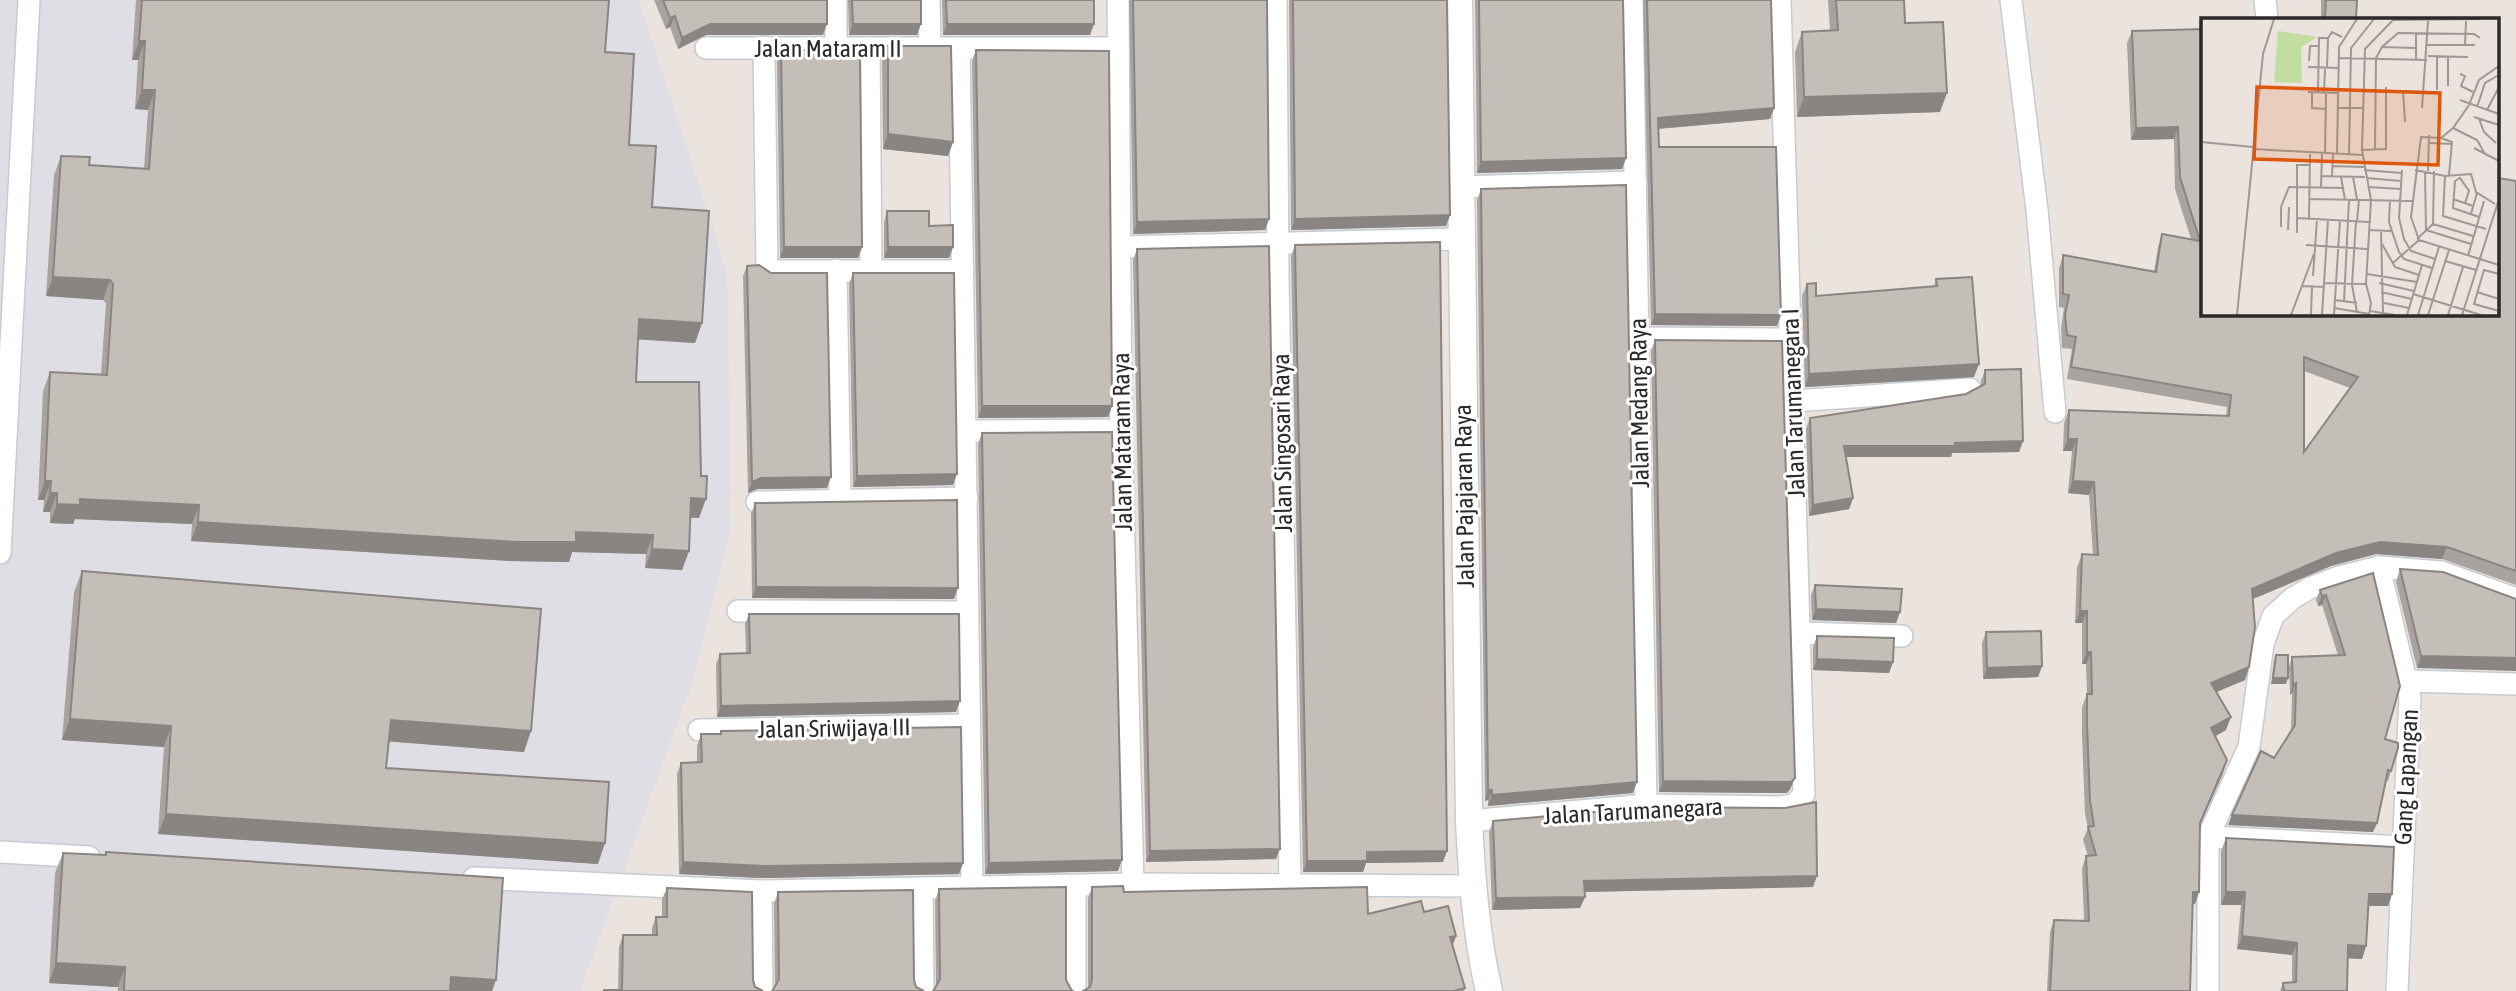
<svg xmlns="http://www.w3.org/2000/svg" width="2516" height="991" viewBox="0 0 2516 991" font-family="'Asap Condensed',sans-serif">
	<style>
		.industrial { fill: #dedee4 }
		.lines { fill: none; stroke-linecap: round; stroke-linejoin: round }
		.minor-casing { stroke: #c5cbd3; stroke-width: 24 }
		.tertiary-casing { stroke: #c5cbd3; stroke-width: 29 }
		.minor { stroke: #fff; stroke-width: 21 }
		.tertiary { stroke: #fff; stroke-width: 26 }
		.wall { fill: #a9a39f; fill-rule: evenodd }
		.shaded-wall { fill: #898582 }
		.building { fill: #c4beb9; stroke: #898582; stroke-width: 2; fill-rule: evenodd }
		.labels { text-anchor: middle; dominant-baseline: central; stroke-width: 6; stroke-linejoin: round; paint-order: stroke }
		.street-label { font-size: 24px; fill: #2a2a2a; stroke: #fff }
		.inset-road { fill: none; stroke: #9e9996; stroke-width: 2 }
		.view { fill: #de570e; fill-opacity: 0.15; stroke: #de570e; stroke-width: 3.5 }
		.inset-edge { fill: none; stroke: #2a2a2a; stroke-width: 3.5 }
	</style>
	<rect width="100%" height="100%" fill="#ebe3de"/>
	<path class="industrial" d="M0,0H639L727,272L731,529L692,683L580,991H0Z"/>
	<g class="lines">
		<defs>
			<g id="minor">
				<path d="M929,0L930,48"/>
				<path d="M1118,0L1121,430L1133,884"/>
				<path d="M1276,0L1278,278L1290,885"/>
				<path d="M1632,0L1646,805"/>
				<path d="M2011,0L2037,210L2055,412"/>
				<path d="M2265,0L2267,19"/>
				<path d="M764,47L767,271H963"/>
				<path d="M836,47V0"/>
				<path d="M706,48H1118"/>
				<path d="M869,48L871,270"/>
				<path d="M959,48L972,887"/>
				<path d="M1460,187L1636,182"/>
				<path d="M1120,247L1460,239"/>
				<path d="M836,270L840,501"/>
				<path d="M1638,338L1791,339"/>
				<path d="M1793,401L1970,389"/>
				<path d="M966,431L1121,430"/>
				<path d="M757,502L967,498"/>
				<path d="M0,553L29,0"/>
				<path d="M2379,567L2410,697L2397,991"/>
				<path d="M738,611L968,612"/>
				<path d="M1800,633L1902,636"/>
				<path d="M2408,681L2516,684"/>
				<path d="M699,730L969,725"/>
				<path d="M1469,821L1646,805L1781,807L1794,805L1804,794L1780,0"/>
				<path d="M2208,837L2402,847"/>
				<path d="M0,852L89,857"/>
				<path d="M474,878L761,891L1133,884L1473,886"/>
				<path d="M1075,886V991"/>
				<path d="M922,888L923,991"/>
				<path d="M761,891L762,991"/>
				<path d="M2208,991V837L2249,747L2263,644L2273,616L2293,598L2310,588L2336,578L2379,567L2441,572L2516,599"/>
			</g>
			<path id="tertiary" d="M1459,0L1469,821C1472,878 1476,935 1489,991"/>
		</defs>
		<use href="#minor" class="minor-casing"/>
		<use href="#tertiary" class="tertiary-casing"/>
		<use href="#minor" class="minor"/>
		<use href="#tertiary" class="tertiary"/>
	</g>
	<g class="wall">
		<path d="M136,0H609L605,52L629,145L652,207L702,323L695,343L638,339L636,382L699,518H690L689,551L682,570L645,568L646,554L572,552L569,562L510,561L191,541L192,524L75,519L73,524L50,523V512H43L44,500H38L43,391L50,372L101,374L106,303L103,300L46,296L54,175L61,156L89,165L144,169L148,110L135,109L138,60H132Z"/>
		<path d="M654,0H827L823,35H706L678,49L670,27L666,29Z"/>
		<path d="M848,0H921L917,35H849Z"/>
		<path d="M942,0H1094L1090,35H943Z"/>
		<path d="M1129,0H1267L1269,219L1265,230L1133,234Z"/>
		<path d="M1289,0H1447L1450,215L1446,226L1291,230Z"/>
		<path d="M1475,0H1623L1626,158L1622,169L1477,173Z"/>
		<path d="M1643,0H1771L1774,108L1770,119L1659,129V147L1777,326L1651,325Z"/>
		<path d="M1828,0H1904L1905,23L1940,112L1797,117L1795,52L1802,32L1830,31Z"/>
		<path d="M2321,0H2357L2356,19H2321Z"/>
		<path d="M2203,29V313H2497L2498,178L2516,181V585L2442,559L2376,554L2331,566L2253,599L2249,667L2245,680L2216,692L2226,730L2215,736L2223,773L2200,825L2199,892L2195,904H2193L2190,991H2047L2050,932L2054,920H2084L2082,868L2086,856H2088L2083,840L2088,828L2085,814L2082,736V707L2087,694L2086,664H2082V623H2075L2077,567L2082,554L2093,555L2089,495L2068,493L2072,451H2063L2064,423L2069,410L2226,416L2227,407L2067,379L2072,349L2062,348L2061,328L2064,308L2059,307V268L2063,255L2154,272L2158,247L2162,234L2191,239L2175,189L2174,139L2131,140L2127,43L2132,31ZM2304,371L2350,388L2304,452Z"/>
		<path d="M888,46L953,142L948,156L883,149L882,61Z"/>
		<path d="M781,50L862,247L858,258H780L777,61Z"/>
		<path d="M976,50L1112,406L1108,417L978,418L972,61Z"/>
		<path d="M1481,189L1633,793L1488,806V800L1485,801L1477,200Z"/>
		<path d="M887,211L929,226L953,247L949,258H884V222Z"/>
		<path d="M1295,245L1443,862L1366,863L1363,872H1303L1291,256Z"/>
		<path d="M1137,249L1276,859L1146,862L1133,260Z"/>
		<path d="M747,266L827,488L757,489L748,493L743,276Z"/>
		<path d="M853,273L953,485L853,487L849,284Z"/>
		<path d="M1936,279L1974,377L1805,387L1802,296L1807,284L1816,296L1934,286Z"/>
		<path d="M1655,340L1795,778L1790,789L1787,793L1659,792L1651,351Z"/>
		<path d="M1985,370L2023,441L2019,452L1952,453L1951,457H1846L1853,498L1849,509L1809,516L1806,429L1810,418L1966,394L1981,387V381Z"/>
		<path d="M982,433L1118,871L985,874L978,444Z"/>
		<path d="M755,503L954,599L752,598L751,514Z"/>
		<path d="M2400,569L2516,599L2417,668L2396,582Z"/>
		<path d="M82,571L524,752L389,741L386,768L598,864L158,834L164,747L62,740L74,592Z"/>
		<path d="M2373,573L2385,739L2391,771L2388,781L2385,780L2377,823L2373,832L2228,825L2232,815L2274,758L2291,731L2292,693L2290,695L2289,667L2292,657L2338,655L2322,605L2318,606L2316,600L2320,590Z"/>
		<path d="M1815,585L1900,612L1896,623L1812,620L1811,595Z"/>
		<path d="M749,614L956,712L717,717L716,664L720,654L746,653L745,624Z"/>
		<path d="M1986,632L2042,666L2038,677L1983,679L1982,643Z"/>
		<path d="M1817,636L1893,662L1889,673L1813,670V647Z"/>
		<path d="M2276,655L2286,684H2271L2274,660Z"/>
		<path d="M721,731L963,863L959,874L761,878L679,874L677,774L681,763L697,762V746L701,734H720Z"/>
		<path d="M1493,821L1813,887L1585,892V897L1580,908L1492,910L1489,832Z"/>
		<path d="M2226,838L2392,894L2388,906H2368L2366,946L2362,959L2347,958V991H2280L2283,983L2292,982V955L2237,949L2241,905H2221V851Z"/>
		<path d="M106,852L492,991H118V987L49,983L55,873L63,853L105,855Z"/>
		<path d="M1092,887L1124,892L1368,914L1424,912L1456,936L1452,945L1465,988L1464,991H1083L1088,988V898Z"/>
		<path d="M667,888L753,980L618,990L619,947L623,935H652V928L656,917H662V899Z"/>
		<path d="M939,889L1066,980L1072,991L934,990L936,987L935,901Z"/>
		<path d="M778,892L914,980L916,987L773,990L775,987L774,904Z"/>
	</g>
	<g class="shaded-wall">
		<path d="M675,16L670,27L666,29L670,18Z"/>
		<path d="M710,24H827L823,35H706L678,49L682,38Z"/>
		<path d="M853,24H921L917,35H849Z"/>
		<path d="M947,24H1094L1090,35H943Z"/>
		<path d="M139,41H145L138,60H132Z"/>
		<path d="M142,90H155L148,110L135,109Z"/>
		<path d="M1947,93L1940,112L1797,117L1804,97Z"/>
		<path d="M1774,108L1770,119L1654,129L1658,118Z"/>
		<path d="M2178,127L2174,139L2131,140L2136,128Z"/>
		<path d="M888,134L953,142L948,156L883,149Z"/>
		<path d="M1626,158L1622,169L1477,173L1481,162Z"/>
		<path d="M1450,215L1446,226L1291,230L1295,219Z"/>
		<path d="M1269,219L1265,230L1133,234L1137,222Z"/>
		<path d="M784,247H862L858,258H780Z"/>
		<path d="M888,247H953L949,258H884Z"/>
		<path d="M53,277L110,280L103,300L46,296Z"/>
		<path d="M1655,314L1781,315L1777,326L1651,325Z"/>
		<path d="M639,319L702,323L695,343L632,339Z"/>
		<path d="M1979,364L1974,377L1805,387L1809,374Z"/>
		<path d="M982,406H1112L1108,417L978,418Z"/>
		<path d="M2068,439H2077L2072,451H2063Z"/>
		<path d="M2023,441L2019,452L1952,453L1951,457H1840L1844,446Z"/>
		<path d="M957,474L953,485L853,487L857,476Z"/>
		<path d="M831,477L827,488L757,489L748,493L752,482L761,478Z"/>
		<path d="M45,481H51L44,500H38Z"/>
		<path d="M2073,481L2094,482L2089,495L2068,493Z"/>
		<path d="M50,493H57L50,512H43Z"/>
		<path d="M691,498L706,499L699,518L684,517Z"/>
		<path d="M1853,498L1849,509L1809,516L1813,505Z"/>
		<path d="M80,499L199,505L192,524L75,519L73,524L50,523L57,504Z"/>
		<path d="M198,522L576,532L653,535L646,554L572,552L569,562L510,561L191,541Z"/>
		<path d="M2380,542L2447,547L2442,559L2376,554L2331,566L2248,601L2252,589L2336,553Z"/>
		<path d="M652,549L689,551L682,570L645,568Z"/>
		<path d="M756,587L958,588L954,599L752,598Z"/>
		<path d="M2326,595L2322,605L2318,606L2322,596Z"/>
		<path d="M1816,609L1900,612L1896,623L1812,620Z"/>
		<path d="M2080,611H2087L2082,623H2075Z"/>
		<path d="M2087,652H2091L2086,664H2082Z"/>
		<path d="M2421,656L2516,658V671L2417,668Z"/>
		<path d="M1817,659L1893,662L1889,673L1813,670Z"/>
		<path d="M2042,666L2038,677L1983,679L1987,668Z"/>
		<path d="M2249,667L2245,680L2207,696L2211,683Z"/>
		<path d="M2273,678H2288L2286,684H2271Z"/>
		<path d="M2296,683L2292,693L2290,695L2293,685Z"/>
		<path d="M960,701L956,712L717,717L721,706Z"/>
		<path d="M2231,717L2226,730L2207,741L2211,728Z"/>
		<path d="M70,719L171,726L164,747L62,740Z"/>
		<path d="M391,720L531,731L524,752L383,741Z"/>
		<path d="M2227,760L2223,773L2195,836L2200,823Z"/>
		<path d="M1795,778L1790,789L1787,793L1659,792L1663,781Z"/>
		<path d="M1637,782L1633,793L1488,806L1492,795Z"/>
		<path d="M1488,790H1492L1488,800L1485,801Z"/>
		<path d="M166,814L605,843L598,864L158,834Z"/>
		<path d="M2232,815L2377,823L2373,832L2228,825Z"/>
		<path d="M1280,849L1276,859L1146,862L1150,851Z"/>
		<path d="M1447,851L1443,862L1366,863L1363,872H1303L1307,861L1367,852Z"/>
		<path d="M1122,860L1118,871L985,874L989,863Z"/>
		<path d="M683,862L963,863L959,874L761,878L679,874Z"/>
		<path d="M1817,876L1813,887L1580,892L1584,881Z"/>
		<path d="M2193,892H2199L2195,904H2189Z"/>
		<path d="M2226,892H2245L2241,905H2221Z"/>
		<path d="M2369,894H2392L2388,906H2364Z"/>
		<path d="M1585,897L1580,908L1492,910L1496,898Z"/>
		<path d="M1456,936L1452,947L1450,937Z"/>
		<path d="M2242,936L2297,943L2292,955L2237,949Z"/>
		<path d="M2348,945L2366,946L2362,959L2343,958Z"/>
		<path d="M56,963L125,967L118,987L49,983Z"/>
		<path d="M451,977L496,980L492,991H446Z"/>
	</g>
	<g class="building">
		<path d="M142,0H609L605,52L634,54L629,145L656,146L652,207L709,211L702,323L639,319L636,382H699L701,476H707L706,499L691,498L689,551L652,549L653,535L576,532V542H517L198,522L199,505L80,499V505L57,504V493H50L51,481H45L50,372L107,375L113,284L110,280L53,277L61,156L90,157L89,165L149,169L155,90H142L145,41H139Z"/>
		<path d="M663,0H827V24H710L682,38L675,16L670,18Z"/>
		<path d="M852,0H921V24H853Z"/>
		<path d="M946,0H1094V24H947Z"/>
		<path d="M1133,0H1267L1269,219L1137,222Z"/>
		<path d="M1293,0H1447L1450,215L1295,219Z"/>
		<path d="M1479,0H1623L1626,158L1481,162Z"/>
		<path d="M1647,0H1771L1774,108L1658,118L1659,147H1776L1781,315L1655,314Z"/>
		<path d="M1836,0H1904L1905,23L1943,22L1947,93L1804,97L1802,32L1838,30Z"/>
		<path d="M2326,0H2357L2356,19H2325Z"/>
		<path d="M2203,29V313H2497V164L2500,165L2498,178L2516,181V571L2447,547L2380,542L2336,553L2252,589L2255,627L2249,667L2211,683L2231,717L2211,728L2227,760L2200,823L2199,892H2193L2190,991H2050L2054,920L2089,921L2086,856L2096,855L2088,827L2094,826L2090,801L2087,724V694H2092L2091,652H2087V611H2080L2082,554L2098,555L2094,482L2073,481L2077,439H2068L2069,410L2229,416L2231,395L2071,367L2076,337L2067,335L2065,315L2069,295L2063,294V255L2156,272L2162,234L2200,241L2180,177L2178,127L2136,128L2132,31ZM2304,357L2358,377L2304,452Z"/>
		<path d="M888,46H951L953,142L888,134Z"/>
		<path d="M781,50H860L862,247H784Z"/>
		<path d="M976,50L1109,51L1112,406H982Z"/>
		<path d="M1626,185L1637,782L1492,795V790H1488L1481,189Z"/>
		<path d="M887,211H929V226L953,225V247H888Z"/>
		<path d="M1440,242L1447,851L1367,852V861H1307L1295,245Z"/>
		<path d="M1269,246L1280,849L1150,851L1137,249Z"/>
		<path d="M759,265L771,273H827L831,477L761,478L752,482L747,266Z"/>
		<path d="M853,273H954L957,474L857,476Z"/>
		<path d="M1972,277L1979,364L1809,374L1807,284L1816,283V296L1937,286L1936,279Z"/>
		<path d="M1655,340L1782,341L1795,778L1791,782L1663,781Z"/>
		<path d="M2021,369L2023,441L1955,443V446H1844L1853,498L1813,505L1810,418L1966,394L1985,384V370Z"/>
		<path d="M1112,432L1122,860L989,863L982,433Z"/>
		<path d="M957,500L958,588L756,587L755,503Z"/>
		<path d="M2400,569L2443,572L2516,599V658L2421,656Z"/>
		<path d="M82,571L541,609L531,731L391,720L386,768L609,782L605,843L166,814L171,726L70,719Z"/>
		<path d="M2373,573L2400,686L2385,739L2398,743V748L2391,771L2388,770L2377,823L2232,815L2261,751L2274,758L2295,725L2296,683L2293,685L2292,657L2345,655L2326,595L2322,596L2320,590Z"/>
		<path d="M1815,585L1902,589L1900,612L1816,609Z"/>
		<path d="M749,614H959L960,701L721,706L720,654L750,653Z"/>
		<path d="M2041,631L2042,666L1987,668L1986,632Z"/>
		<path d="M1817,636L1894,638L1893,662L1817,659Z"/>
		<path d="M2276,655H2288V678H2273Z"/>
		<path d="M961,727L963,863L765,866L683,862L681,763L702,762L701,734H721V731Z"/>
		<path d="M1816,802L1817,876L1584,881L1585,897L1496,898L1493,821L1651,807L1785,808Z"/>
		<path d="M2226,838L2394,847L2392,894H2369L2366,946L2348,945L2347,991H2284L2283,983L2296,982L2297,943L2242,936L2245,892H2226Z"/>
		<path d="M106,852L503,878L496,980L451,977L450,991H124L125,967L56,963L63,853L106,855Z"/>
		<path d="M1123,886L1124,892L1367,887L1368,914L1421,901L1424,912L1448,906L1456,936L1450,937L1465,988L1454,991H1083L1090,987L1092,980V887Z"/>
		<path d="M1066,887V980L1072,991H1074H933L934,990L940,979L939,889Z"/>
		<path d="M667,888L752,892L753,980L755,987L763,991H604V990H622L623,935H657L656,917H667Z"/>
		<path d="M913,890L914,980L916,987L924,991H772L773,990L779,979L778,892Z"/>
	</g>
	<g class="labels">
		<g class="street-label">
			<text x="828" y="48">Jalan Mataram II</text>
			<text transform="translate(1639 403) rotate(-91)">Jalan Medang Raya</text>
			<text transform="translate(1793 403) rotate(-92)">Jalan Tarumanegara I</text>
			<text transform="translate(1122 442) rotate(-91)">Jalan Mataram Raya</text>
			<text transform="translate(1282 443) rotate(-91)">Jalan Singosari Raya</text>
			<text transform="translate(1464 496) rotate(-91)">Jalan Pajajaran Raya</text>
			<text transform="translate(834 728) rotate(-1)">Jalan Sriwijaya III</text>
			<text transform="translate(2406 777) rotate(-87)">Gang Lapangan</text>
			<text transform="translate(1633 811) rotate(-3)">Jalan Tarumanegara</text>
		</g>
	</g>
	<g transform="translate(2201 18)">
		<rect width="298" height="298" fill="#ebe3de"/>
		<path d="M77,13L116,19L100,29L101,65L73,64Z" fill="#c1dd9f"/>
		<path class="inset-road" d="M215,15V41M226,27H274M264,27L265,3M181,29L214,30M227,38L267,39M138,40L226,42M108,43L109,28H117M298,48L278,62L268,87L252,110L240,120L220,119L210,199L218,222L298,247M107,49L138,50M126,50L127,20L131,14L141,19M259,56L264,58L260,68L272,74M247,68V39M236,72V39M107,74L137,75M111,74V90L125,91M117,74L118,20H127M123,75L124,50M259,82L298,96M276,89L284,65L298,57M137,90H162M221,90L227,3M286,92L298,69M273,99L298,107M278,101L283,114L295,125M204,104L202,73L221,74M252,110L276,122L284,136M240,120L251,124L248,157M0,124L52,129M229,125L251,126M273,130L298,143M52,131L161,137M161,132L185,131V69M174,132L175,40L181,29L197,15L273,16L279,20M124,136L125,75M136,136L138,29L156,1M148,137L150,30L173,1M131,148L163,149M163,152L201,155M201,152L198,200L203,221L210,233L234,241M214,152L244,158L270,156L275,174L294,186M224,153L225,212L270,226M227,153L228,117M233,153L232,206L272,218M120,158L164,159M131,158L132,136M244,158L242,198L285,211M140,159L144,182M152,159L156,181M165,160L200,163M120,169L121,136M167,169L200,171M109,181L211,183M252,181L272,188M189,182L188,204L198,234L203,241L231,250M264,185L268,173L259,160L254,163L252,190L278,199M270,196L276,175M96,200L168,204M108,200L109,136M155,203L151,267L156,294M156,203L158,182M80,209V189L88,169L143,170M87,212L88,189M168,212L190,213M180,212L182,294M96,215V147H109M216,221L232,206M181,226L194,249L218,257M105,227L166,231M267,238L283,183M244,243L275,252M192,245L218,222M166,256L216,264M298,256L283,252L273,286L298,293M112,258L116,201M123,265L165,266M178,265L213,273M101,268L123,269M180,274L211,281M276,274L298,281M212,276L280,297M134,282L156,285M143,283L148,182M183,285L208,290M133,290L169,296M169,293L194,297M36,297L62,36L73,1M90,297L113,236M110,297L111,268M121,297L127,202M133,297L139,202M168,297L170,285L165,266L170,182L161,132L164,31L192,2L280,1M206,297L221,247M217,297L238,229M227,297L248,232M247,297L262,249M261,297L298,181"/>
		<path class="view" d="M56,69L239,75L237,147L53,141Z"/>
		<rect width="298" height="298" class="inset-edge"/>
	</g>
</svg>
